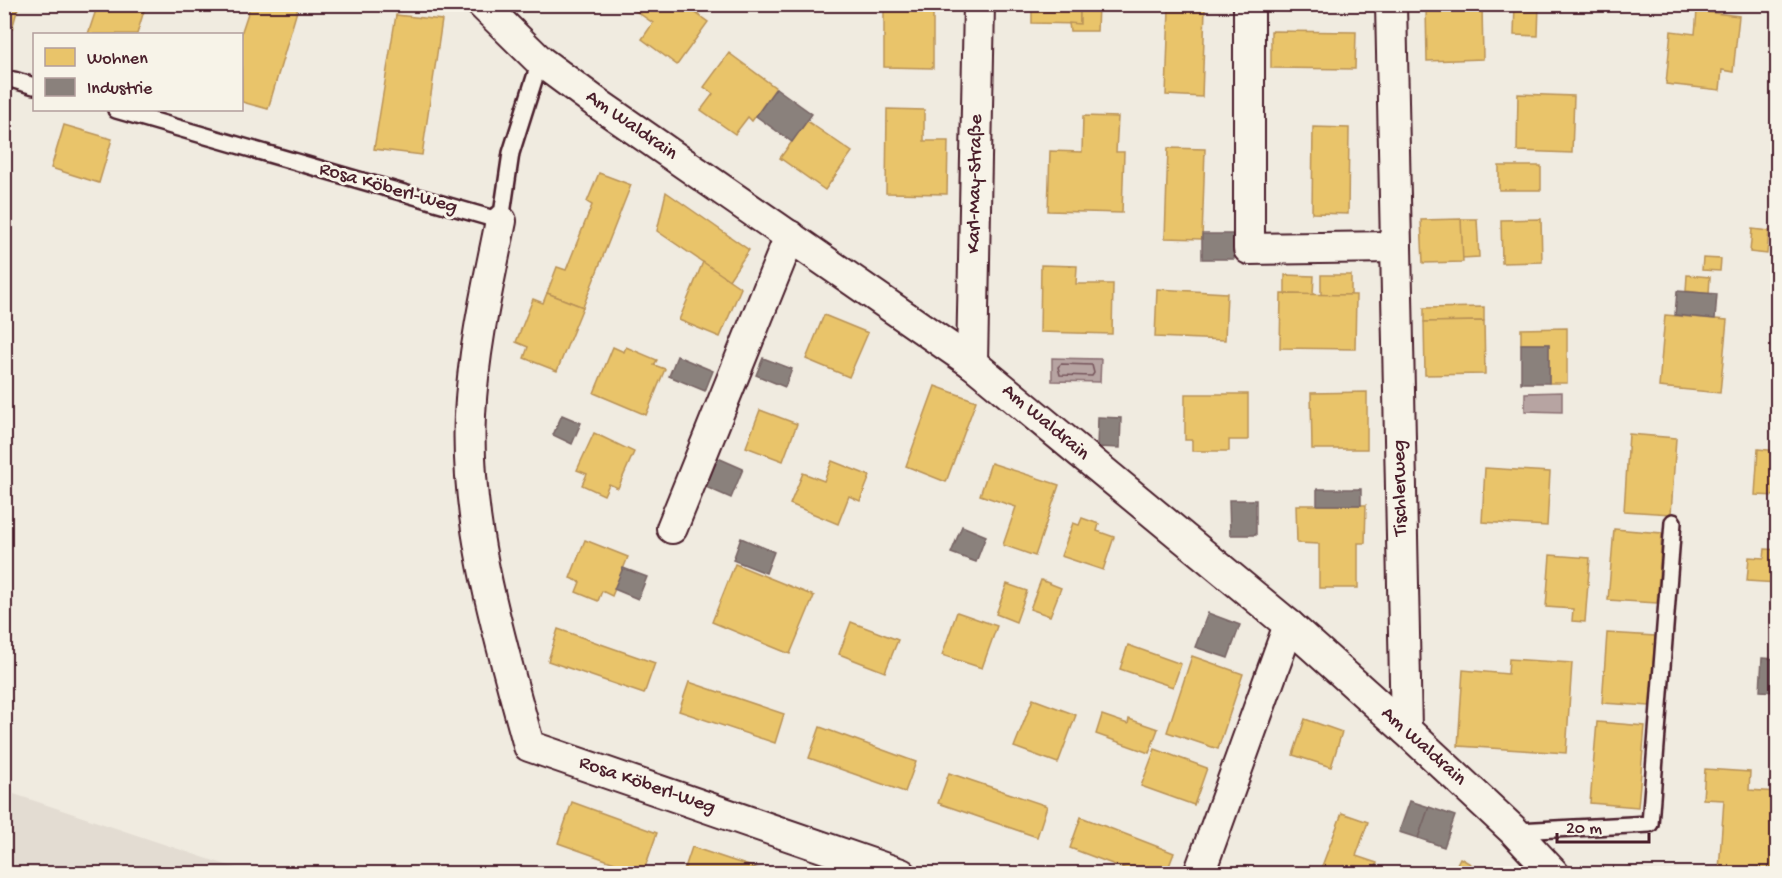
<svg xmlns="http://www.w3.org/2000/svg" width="1782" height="878" viewBox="0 0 1782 878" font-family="'Gochi Hand',sans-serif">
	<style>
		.built { fill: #e3dcd2 }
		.water { fill: #b7a4a2; stroke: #8b6f72; stroke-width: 1.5 }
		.homes { fill: #e9c46a; stroke: #b99257; stroke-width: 1.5 }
		.industry { fill: #8a817c; stroke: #776464; stroke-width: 1.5 }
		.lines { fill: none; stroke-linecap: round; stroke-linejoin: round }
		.shore { stroke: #76545b; stroke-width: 1.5 }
		.service-casing { stroke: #4a1f2b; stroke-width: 20 }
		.minor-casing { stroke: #4a1f2b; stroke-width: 34 }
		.service { stroke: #f7f3e8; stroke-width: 15 }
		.minor { stroke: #f7f3e8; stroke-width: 30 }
		.labels { text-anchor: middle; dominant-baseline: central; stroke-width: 6; stroke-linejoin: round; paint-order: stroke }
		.street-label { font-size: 20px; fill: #4a1f2b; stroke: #f7f3e8 }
	</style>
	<rect width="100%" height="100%" fill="#f0ebe0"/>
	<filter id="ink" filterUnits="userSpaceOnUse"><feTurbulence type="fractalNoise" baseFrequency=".0167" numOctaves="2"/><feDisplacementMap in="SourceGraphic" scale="12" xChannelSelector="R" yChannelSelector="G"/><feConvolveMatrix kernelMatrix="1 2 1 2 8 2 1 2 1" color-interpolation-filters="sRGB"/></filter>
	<g filter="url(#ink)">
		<path class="built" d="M5,791L250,873H5Z"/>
		<g class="water">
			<path d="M1052,358L1101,359L1100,382L1052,381Z"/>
			<path d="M1562,392V412L1525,411V393Z"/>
		</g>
		<g class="homes">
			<path d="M4,4H19L12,29L4,27Z"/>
			<path d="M98,4H146L137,34H88Z"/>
			<path d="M251,4H299L268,109L242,102L241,34Z"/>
			<path d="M632,4H683L708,22L677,65L642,39L653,23L630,7Z"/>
			<path d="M884,4H940V11L933,10V68L884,67Z"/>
			<path d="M1032,4H1080V24L1032,23Z"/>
			<path d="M1080,4H1098L1097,31H1070L1069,23L1080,24Z"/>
			<path d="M1515,4H1539L1538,36L1514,35Z"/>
			<path d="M1482,6L1483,59L1427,61L1426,7Z"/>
			<path d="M1169,8L1205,9L1202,97L1166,95Z"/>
			<path d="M1697,11L1739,16L1733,72L1722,70L1720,90L1666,84L1671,31L1695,34Z"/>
			<path d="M396,15L442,20L422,155L374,149Z"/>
			<path d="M1271,31L1356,32L1355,69L1271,68Z"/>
			<path d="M729,53L776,88L752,121L748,117L735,134L701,110L713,94L704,87Z"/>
			<path d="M1518,94L1574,96L1572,153L1517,151Z"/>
			<path d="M887,109L924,110V141H948L947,194L886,193Z"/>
			<path d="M1083,116L1118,117L1116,152H1124L1122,213L1048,211L1050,151L1082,152Z"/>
			<path d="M807,121L852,152L825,190L780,158Z"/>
			<path d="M64,125L112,139L99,183L51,168Z"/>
			<path d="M1313,127L1349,128L1348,214L1312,213Z"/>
			<path d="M1168,148L1205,149L1202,239L1165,238Z"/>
			<rect x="1499" y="166" width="42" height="24"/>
			<path d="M599,173L631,185L583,307L547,293L557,267L566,270L592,205L587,202Z"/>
			<path d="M666,192L749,250L729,280L657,231Z"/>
			<path d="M1461,219H1477L1479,257L1462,258Z"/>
			<path d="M1461,219L1463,262L1423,263L1421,220Z"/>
			<path d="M1541,219L1542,262L1502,263L1501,220Z"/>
			<path d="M1752,229L1769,231L1767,254L1750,252Z"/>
			<path d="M1703,258L1721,259L1720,271L1702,270Z"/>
			<path d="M703,262L741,288L720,337L679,320Z"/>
			<path d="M1041,265L1077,266L1076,284H1113L1112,334L1040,332Z"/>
			<path d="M1285,275L1314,276L1313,295L1285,294Z"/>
			<rect x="1321" y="275" width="30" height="20"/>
			<path d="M1687,275L1710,277L1709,294L1686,291Z"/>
			<path d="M1157,289L1227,293L1225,340L1155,337Z"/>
			<path d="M547,293L583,307L557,371L524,358L528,347L516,342L533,299L543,303Z"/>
			<path d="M1281,294L1356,295L1355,349L1280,348Z"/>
			<path d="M1484,307V321L1424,322V308Z"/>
			<path d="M824,315L868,333L849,377L806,359Z"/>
			<path d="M1665,315L1727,320L1720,393L1659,387Z"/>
			<path d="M1484,321L1485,374L1425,375L1424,322Z"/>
			<path d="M1567,328V383H1549V344H1521V329Z"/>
			<path d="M613,347L624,352L626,347L657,360L654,365L665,369L646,415L594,393Z"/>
			<path d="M935,386L976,401L946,482L906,466Z"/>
			<path d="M1367,392V449H1312L1311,393Z"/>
			<path d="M1185,394H1248V440H1229V451H1192V440H1185Z"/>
			<path d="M760,410L797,424L783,461L746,447Z"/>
			<path d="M594,433L634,452L618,488L609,484L604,495L582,485L587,474L577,470Z"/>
			<path d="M1629,434L1676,438L1671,514L1624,511Z"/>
			<path d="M1758,449L1778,451V496L1755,495Z"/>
			<path d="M832,461L870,476L860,501L849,496L838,524L790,504L803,473L824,481Z"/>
			<path d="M991,463L1059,485L1035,556L1003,545L1016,507L980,495Z"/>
			<path d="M1485,468L1550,472L1547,526L1482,522Z"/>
			<path d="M1296,505H1366L1365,543H1358V588H1319V544L1297,543Z"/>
			<path d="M1082,518L1099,524L1097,531L1114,537L1103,570L1061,556L1073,523L1079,525Z"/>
			<path d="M1614,529L1662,533L1657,603L1608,600Z"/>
			<path d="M585,540L628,557L612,596L602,591L598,601L576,592L580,582L570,578Z"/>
			<path d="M1765,549L1778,550V583L1747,581L1749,557L1764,558Z"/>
			<path d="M1550,555L1590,558L1585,622L1572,621L1573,609L1546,607Z"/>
			<path d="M735,564L814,596L790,654L712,622Z"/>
			<path d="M1041,580L1061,588L1050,616L1030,609Z"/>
			<path d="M1007,584L1027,591L1016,622L996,614Z"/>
			<path d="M957,612L997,626L982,668L942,655Z"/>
			<path d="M851,622L898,640L885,672L839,654Z"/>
			<path d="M558,629L655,663L644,694L548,661Z"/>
			<path d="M1607,633L1655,636L1650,706L1602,703Z"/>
			<path d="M1128,645L1181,664L1173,687L1120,669Z"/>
			<path d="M1192,656L1243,674L1218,749L1167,732Z"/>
			<path d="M1509,659L1572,663L1566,753L1458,746L1463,670L1508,674Z"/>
			<path d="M689,682L784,714L775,743L679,711Z"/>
			<path d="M1778,698V746L1775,745Z"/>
			<path d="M1033,699L1076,715L1058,763L1014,747Z"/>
			<path d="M1102,715L1128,724L1129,719L1158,729L1149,753L1096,734Z"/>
			<path d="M1305,719L1342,732L1331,767L1293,755Z"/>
			<path d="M1597,722L1645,726L1638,807L1590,803Z"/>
			<path d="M820,727L916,762L905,792L809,758Z"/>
			<path d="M1155,749L1207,768L1194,805L1141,786Z"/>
			<path d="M1705,769L1750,772L1749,790L1778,792V835L1773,874L1719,870L1724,800L1703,799Z"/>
			<path d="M949,773L1047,806L1037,837L938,803Z"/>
			<path d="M572,802L657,833L643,873L558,843Z"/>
			<path d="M1342,813L1368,822L1356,856L1377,863L1374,874H1319Z"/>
			<path d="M1081,817L1174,853L1166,874H1139L1070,848Z"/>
			<path d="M692,847L770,873L769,874H683Z"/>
			<path d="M1460,858L1488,874H1452Z"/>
		</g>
		<g class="industry">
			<path d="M776,88L812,114L792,142L756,116Z"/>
			<rect x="1202" y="234" width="32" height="25"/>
			<path d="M1677,291L1717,294L1715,319L1675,315Z"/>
			<rect x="1521" y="344" width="28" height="39"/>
			<path d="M677,356L713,371L705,391L669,376Z"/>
			<path d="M763,358L792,369L785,387L756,375Z"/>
			<path d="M562,415L581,423L572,444L553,435Z"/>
			<path d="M1098,417L1121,418L1120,448L1097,447Z"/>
			<path d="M718,458L743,469L731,498L706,487Z"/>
			<rect x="1317" y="489" width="44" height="16"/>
			<path d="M1229,500H1256V535H1230Z"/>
			<path d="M962,526L986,536L976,562L951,553Z"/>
			<path d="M741,538L774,552L766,573L733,560Z"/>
			<path d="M623,568L647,577L638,599L614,589Z"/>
			<path d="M1208,613L1240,625L1228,658L1195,647Z"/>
			<path d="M1762,658L1778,659V692L1760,691Z"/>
			<path d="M1410,801L1429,807L1418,838L1399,832Z"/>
			<path d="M1429,807L1455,816L1444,847L1418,838Z"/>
		</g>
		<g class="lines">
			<path class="shore" d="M1061,364L1092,365L1094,373L1092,376L1060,375L1058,367Z"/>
			<defs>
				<g id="service">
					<path d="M14,80L34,86"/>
					<path d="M116,110L501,221L511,153L540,61"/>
					<path d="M1515,831L1650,824L1673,522"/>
				</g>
				<g id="minor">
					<path d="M482,4L540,61L597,103L972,363L1289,625L1406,730L1514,831L1554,874"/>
					<path d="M1249,4V249L1396,247"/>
					<path d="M1391,4L1406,730"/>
					<path d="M501,221C488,285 473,350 470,415C465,528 500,639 529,746L901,874"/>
					<path d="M972,363L979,4"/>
					<path d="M672,528L790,236"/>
					<path d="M1199,874L1289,625"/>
				</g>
			</defs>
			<use href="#service" class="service-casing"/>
			<use href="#minor" class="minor-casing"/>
			<use href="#service" class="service"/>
			<use href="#minor" class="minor"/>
		</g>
	</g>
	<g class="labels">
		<g class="street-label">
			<text transform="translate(631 126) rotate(35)">Am Waldrain</text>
			<text transform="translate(976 184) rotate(-89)">Karl-May-Straße</text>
			<text transform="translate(388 189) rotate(16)">Rosa Köberl-Weg</text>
			<text transform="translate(1045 423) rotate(40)">Am Waldrain</text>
			<text transform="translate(1401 488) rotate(-91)">Tischlerweg</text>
			<text transform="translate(1423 747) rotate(42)">Am Waldrain</text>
			<text transform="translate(647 786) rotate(19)">Rosa Köberl-Weg</text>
		</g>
	</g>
	<rect width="1782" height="878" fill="none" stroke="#f7f3e8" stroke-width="24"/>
	<rect x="12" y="12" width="1758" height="854" fill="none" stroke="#4a1f2b" stroke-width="2" filter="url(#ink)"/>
	<rect x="33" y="33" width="210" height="78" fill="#f7f3e8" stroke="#b29e9c" stroke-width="1.5"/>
	<rect x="45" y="48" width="30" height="18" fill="#e9c46a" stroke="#b29e9c" stroke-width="1.5"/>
	<text x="87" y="63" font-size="18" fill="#4a1f2b">Wohnen</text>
	<rect x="45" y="78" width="30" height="18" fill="#8a817c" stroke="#b29e9c" stroke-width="1.5"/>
	<text x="87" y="93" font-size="18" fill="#4a1f2b">Industrie</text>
	<path d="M1557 833v9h92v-9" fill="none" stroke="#4a1f2b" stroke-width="3"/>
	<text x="1566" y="833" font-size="18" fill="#4a1f2b" stroke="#f7f3e8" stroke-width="4.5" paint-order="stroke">20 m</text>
</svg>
